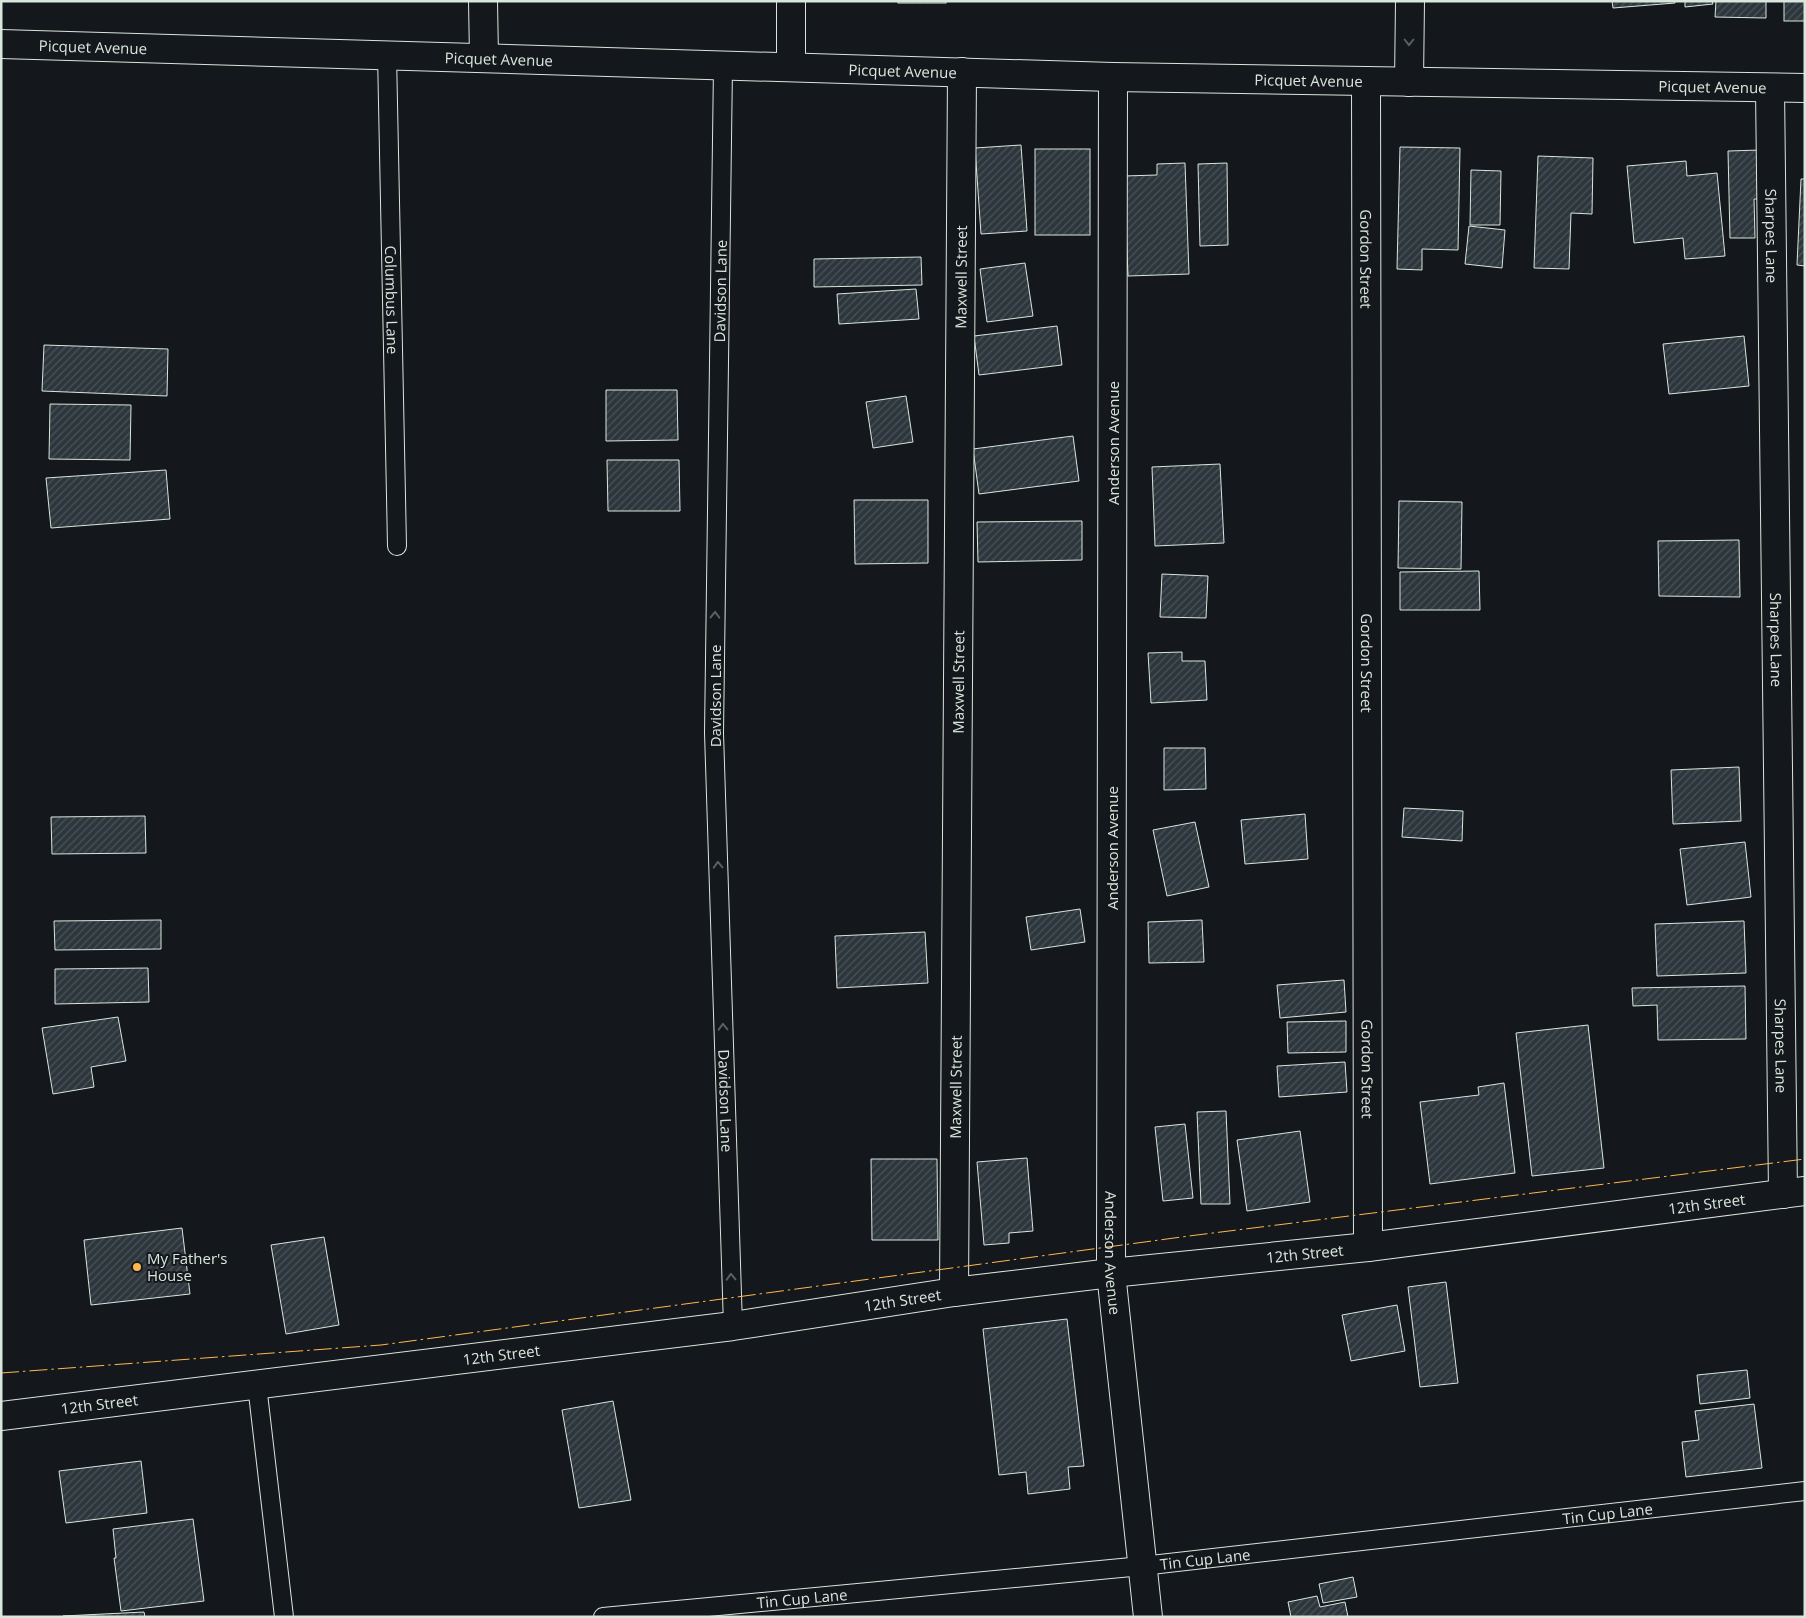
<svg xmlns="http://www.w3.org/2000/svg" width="1806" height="1618" viewBox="0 0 1806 1618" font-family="'Open Sans',sans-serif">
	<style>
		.building { fill: url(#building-hatch); stroke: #d8e6dc }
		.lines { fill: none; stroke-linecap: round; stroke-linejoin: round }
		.service-casing { stroke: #d8e6dc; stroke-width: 20 }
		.minor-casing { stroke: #d8e6dc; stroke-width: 30 }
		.tertiary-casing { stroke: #d8e6dc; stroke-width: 30 }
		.service { stroke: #14181c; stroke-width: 18 }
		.minor { stroke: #14181c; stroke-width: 28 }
		.tertiary { stroke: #14181c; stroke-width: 28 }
		.power { stroke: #ffb74d; stroke-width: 1; stroke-dasharray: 18 4 2.5 4; stroke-linecap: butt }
		.oneway { stroke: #59605f }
		.poi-dot { fill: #ffb74d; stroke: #14181c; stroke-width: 2 }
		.labels { text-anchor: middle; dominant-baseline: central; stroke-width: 4; stroke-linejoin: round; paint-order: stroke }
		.street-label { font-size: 15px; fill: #d8e6dc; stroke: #14181c }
		.poi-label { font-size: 15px; fill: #d8e6dc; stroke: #14181c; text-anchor: start }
	</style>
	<defs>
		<pattern id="building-hatch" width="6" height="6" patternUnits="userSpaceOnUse" patternTransform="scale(1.25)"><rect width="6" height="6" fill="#2c363c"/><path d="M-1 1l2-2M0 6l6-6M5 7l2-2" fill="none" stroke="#4a5358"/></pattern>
	</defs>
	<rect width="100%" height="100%" fill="#14181c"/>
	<g class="building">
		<rect x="898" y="1" width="48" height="2"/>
		<path d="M1612,1H1675V3L1613,8Z"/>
		<path d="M1685,1H1712L1713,4L1685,7Z"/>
		<path d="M1716,1H1766V18L1715,17Z"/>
		<rect x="1784" y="1" width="21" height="20"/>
		<path d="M1021,145L1027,231L981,234L975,148Z"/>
		<path d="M1400,147L1460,148L1458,250L1422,249V270L1397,269Z"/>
		<rect x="1035" y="149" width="55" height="86"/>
		<path d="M1760,150L1762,199H1754L1755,238H1730L1728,151Z"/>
		<path d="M1538,156L1593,158L1592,214L1571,213L1569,269L1534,268Z"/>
		<path d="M1686,161L1687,176L1717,173L1725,256L1685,259L1683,238L1634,243L1627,166Z"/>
		<path d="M1185,163L1189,274L1128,276L1124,176L1157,175V164Z"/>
		<path d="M1227,163L1228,245L1200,246L1198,164Z"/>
		<path d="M1471,170L1501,171L1500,225H1470Z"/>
		<path d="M1801,179H1805V266L1797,265Z"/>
		<path d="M1469,226L1505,230L1502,268L1465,264Z"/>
		<path d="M921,257L922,285L814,287V259Z"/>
		<path d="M1025,263L1033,316L987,322L980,269Z"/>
		<path d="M916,289L919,319L839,324L837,294Z"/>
		<path d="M1057,326L1062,365L979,375L974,336Z"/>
		<path d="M1744,336L1749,386L1669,394L1663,344Z"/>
		<path d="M44,345L168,349L167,396L42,391Z"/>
		<path d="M606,390H677L678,440L606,441Z"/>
		<path d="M906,396L913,442L873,448L866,402Z"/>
		<path d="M50,404L131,405L130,460L49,459Z"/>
		<path d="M1073,436L1079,481L979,494L973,449Z"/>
		<path d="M607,460H679L680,511H608Z"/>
		<path d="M1220,464L1224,543L1155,546L1152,467Z"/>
		<path d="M166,470L170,519L51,528L46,478Z"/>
		<path d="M854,500H928V563L855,564Z"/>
		<path d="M1399,501L1462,502L1461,569L1398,568Z"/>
		<path d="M1082,521V560L978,562L977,522Z"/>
		<path d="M1739,540L1740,597L1659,596L1658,541Z"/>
		<path d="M1479,571L1480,610H1400V572Z"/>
		<path d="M1162,574L1208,576L1206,618L1160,617Z"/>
		<path d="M1182,652V661H1205L1207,700L1151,703L1148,653Z"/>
		<path d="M1164,748H1205L1206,789L1164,790Z"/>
		<path d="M1739,767L1741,821L1673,824L1671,770Z"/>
		<path d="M1404,808L1463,811L1462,841L1402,837Z"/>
		<path d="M1305,814L1308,859L1245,864L1241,820Z"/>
		<path d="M145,816L146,853L52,854L51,817Z"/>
		<path d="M1195,822L1209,887L1167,896L1153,830Z"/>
		<path d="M1745,842L1751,897L1687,905L1680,849Z"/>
		<path d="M1080,909L1085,942L1031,950L1026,917Z"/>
		<path d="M161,920V949L55,950L54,921Z"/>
		<path d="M1202,920L1204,962L1149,963L1148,922Z"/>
		<path d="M1744,921L1746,973L1657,976L1655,924Z"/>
		<path d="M925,932L928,983L837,988L835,936Z"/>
		<path d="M148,968L149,1002L55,1004V969Z"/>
		<path d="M1344,980L1346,1012L1280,1018L1277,985Z"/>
		<path d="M1745,986L1746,1039L1658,1040L1657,1005L1633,1006L1632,988Z"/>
		<path d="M118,1017L126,1061L91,1067L94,1087L53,1094L42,1028Z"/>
		<path d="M1346,1021V1052L1288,1053L1287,1022Z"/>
		<path d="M1588,1025L1604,1168L1532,1176L1516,1033Z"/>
		<path d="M1345,1062L1347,1092L1279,1097L1277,1066Z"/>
		<path d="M1504,1083L1515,1173L1430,1184L1420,1102L1479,1095L1478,1087Z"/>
		<path d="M1226,1111L1230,1204H1201L1197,1112Z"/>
		<path d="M1185,1124L1193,1198L1163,1201L1155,1127Z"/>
		<path d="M1300,1131L1310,1202L1247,1211L1237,1140Z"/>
		<path d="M1027,1158L1033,1231L1009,1233V1243L984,1245L977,1162Z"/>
		<path d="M871,1159H937L938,1240H872Z"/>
		<path d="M182,1228L190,1294L91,1305L84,1240Z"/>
		<path d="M324,1237L339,1325L286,1334L271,1245Z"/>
		<path d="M1446,1282L1458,1383L1420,1387L1408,1287Z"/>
		<path d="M1397,1305L1405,1351L1351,1361L1342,1315Z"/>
		<path d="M1067,1319L1084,1466L1068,1467L1070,1489L1028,1494L1026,1472L999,1475L983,1329Z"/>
		<path d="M1747,1370L1750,1398L1700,1404L1697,1375Z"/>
		<path d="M613,1401L631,1500L579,1508L562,1410Z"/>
		<path d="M1754,1404L1762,1468L1686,1477L1682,1442L1699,1440L1695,1411Z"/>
		<path d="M141,1461L147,1513L66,1523L59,1471Z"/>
		<path d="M193,1519L204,1601L121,1611L114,1558H116L113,1529Z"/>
		<path d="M1353,1577L1357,1597L1323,1603L1319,1584Z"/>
		<path d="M1317,1596L1320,1607L1345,1602L1348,1617H1291L1288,1602Z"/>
		<path d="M144,1612L145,1617L63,1616Z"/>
	</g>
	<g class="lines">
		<defs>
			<g id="service">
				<path id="s1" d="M387,54L397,546"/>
				<path id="s2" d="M723,66L714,733L733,1326"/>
				<path d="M257,1385L284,1617"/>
				<path id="s3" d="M603,1617L1142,1566L1805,1491"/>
			</g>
			<g id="minor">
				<path d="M483,1L484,57"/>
				<path id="s4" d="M1,44L1113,77L1805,88"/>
				<path d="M791,67V1"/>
				<path id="s5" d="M1113,77L1111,1273L1148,1617"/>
				<path id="s6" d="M1366,81L1368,1247"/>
				<path d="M1409,82L1410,1"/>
				<path id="s7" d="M1770,88L1783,1194"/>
				<path id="s8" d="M954,1292L962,72"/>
			</g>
			<g id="tertiary">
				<path id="s9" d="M1,1416L733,1326L954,1292L1111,1273L1368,1247L1805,1191"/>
			</g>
		</defs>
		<use href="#service" class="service-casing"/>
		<use href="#minor" class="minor-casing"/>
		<use href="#tertiary" class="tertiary-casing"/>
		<use href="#service" class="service"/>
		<use href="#minor" class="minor"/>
		<use href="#tertiary" class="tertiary"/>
		<path class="power" d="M1,1373L381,1345L1189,1236L1805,1159"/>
	</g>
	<defs><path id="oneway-chevron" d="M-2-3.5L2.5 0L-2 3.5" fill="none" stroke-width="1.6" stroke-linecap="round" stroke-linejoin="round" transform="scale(1.25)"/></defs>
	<g class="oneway">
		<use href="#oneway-chevron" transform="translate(1409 42) rotate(90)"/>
		<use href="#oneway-chevron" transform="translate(715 615) rotate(-89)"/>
		<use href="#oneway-chevron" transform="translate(718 865) rotate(-92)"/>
		<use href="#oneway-chevron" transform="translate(723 1027) rotate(-92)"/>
		<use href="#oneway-chevron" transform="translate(731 1277) rotate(-92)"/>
	</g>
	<circle class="poi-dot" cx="137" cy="1267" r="5"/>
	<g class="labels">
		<g class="street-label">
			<text stroke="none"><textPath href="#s4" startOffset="92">Picquet Avenue</textPath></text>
			<text stroke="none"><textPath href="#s4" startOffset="498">Picquet Avenue</textPath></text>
			<text stroke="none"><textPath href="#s4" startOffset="902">Picquet Avenue</textPath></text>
			<text stroke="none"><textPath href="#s4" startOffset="1308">Picquet Avenue</textPath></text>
			<text stroke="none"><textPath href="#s4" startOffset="1712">Picquet Avenue</textPath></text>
			<text stroke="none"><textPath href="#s7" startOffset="148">Sharpes Lane</textPath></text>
			<text stroke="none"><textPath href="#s6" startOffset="178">Gordon Street</textPath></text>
			<text stroke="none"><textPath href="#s8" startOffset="1015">Maxwell Street</textPath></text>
			<text transform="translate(720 291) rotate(-89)">Davidson Lane</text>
			<text stroke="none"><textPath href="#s1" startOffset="246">Columbus Lane</textPath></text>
			<text transform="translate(1113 443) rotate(-90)">Anderson Avenue</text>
			<text stroke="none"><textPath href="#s7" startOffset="552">Sharpes Lane</textPath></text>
			<text stroke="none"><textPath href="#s6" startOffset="582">Gordon Street</textPath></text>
			<text stroke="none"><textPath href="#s8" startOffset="610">Maxwell Street</textPath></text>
			<text transform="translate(715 696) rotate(-90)">Davidson Lane</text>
			<text transform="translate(1112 848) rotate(-90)">Anderson Avenue</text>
			<text stroke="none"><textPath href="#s7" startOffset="958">Sharpes Lane</textPath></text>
			<text stroke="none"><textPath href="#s6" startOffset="988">Gordon Street</textPath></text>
			<text stroke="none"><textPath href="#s8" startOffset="205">Maxwell Street</textPath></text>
			<text stroke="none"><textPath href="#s2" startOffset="1035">Davidson Lane</textPath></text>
			<text stroke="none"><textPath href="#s9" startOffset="1719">12th Street</textPath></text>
			<text stroke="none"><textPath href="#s5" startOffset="1176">Anderson Avenue</textPath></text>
			<text stroke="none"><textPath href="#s9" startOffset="1314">12th Street</textPath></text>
			<text stroke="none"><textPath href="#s9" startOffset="909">12th Street</textPath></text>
			<text stroke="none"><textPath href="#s9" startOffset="504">12th Street</textPath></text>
			<text stroke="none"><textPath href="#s9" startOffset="99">12th Street</textPath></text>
			<text stroke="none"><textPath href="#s3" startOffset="1010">Tin Cup Lane</textPath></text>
			<text stroke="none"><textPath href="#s3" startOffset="605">Tin Cup Lane</textPath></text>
			<text stroke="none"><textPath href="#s3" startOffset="200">Tin Cup Lane</textPath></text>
		</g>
		<g class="poi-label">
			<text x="147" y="1258">My Father's<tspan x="147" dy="17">House</tspan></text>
		</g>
	</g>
	<rect width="1806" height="1618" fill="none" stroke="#d8e6dc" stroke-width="5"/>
</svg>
